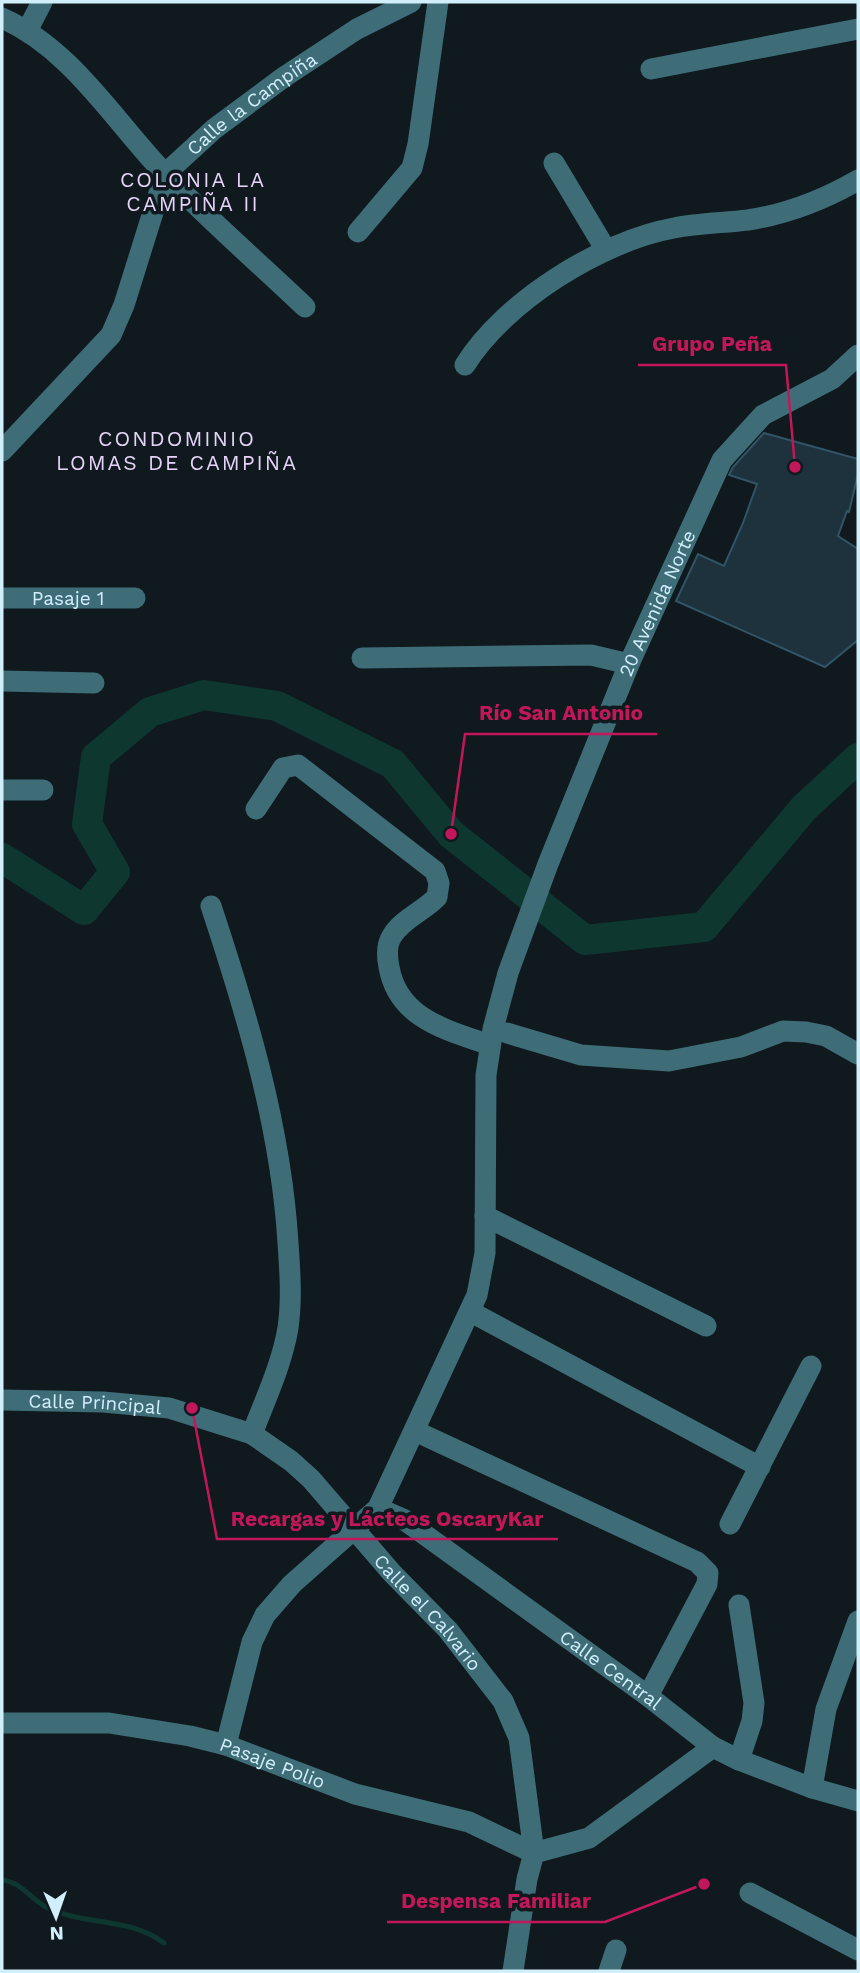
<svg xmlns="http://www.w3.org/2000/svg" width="860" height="1973" viewBox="0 0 860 1973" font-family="'Work Sans',sans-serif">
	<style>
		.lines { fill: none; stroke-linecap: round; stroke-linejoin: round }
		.stream { stroke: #0e382f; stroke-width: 5 }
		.river { stroke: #0e382f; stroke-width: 30 }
		.building { fill: #1d323d; stroke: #315467; stroke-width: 2 }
		.minor { stroke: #3e6d78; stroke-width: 21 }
		.labels { text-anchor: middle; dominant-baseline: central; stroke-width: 7; stroke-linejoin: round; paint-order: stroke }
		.street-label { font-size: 19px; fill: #d1effa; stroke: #0f191e }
		.neighbourhood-label { font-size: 21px; letter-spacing: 2px; fill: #e7d3fa; stroke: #0f191e }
		.leader { fill: none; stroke: #c2185b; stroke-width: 2.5 }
		.callout-dot { fill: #c2185b; stroke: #0f191e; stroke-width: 2.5 }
		.callout-label { font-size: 21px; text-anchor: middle; font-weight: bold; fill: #c2185b; stroke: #0f191e; stroke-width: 7; stroke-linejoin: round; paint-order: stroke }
	</style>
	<rect width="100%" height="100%" fill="#0f191e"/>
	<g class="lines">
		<path class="stream" d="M2,1880C22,1882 31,1900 48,1908C86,1926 130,1917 164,1943"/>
		<path class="river" d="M2,858L84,910L115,872L87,824L96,757L150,712L204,695L277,706L393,764L451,834L585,940L704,927L804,808L858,758"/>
	</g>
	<path class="building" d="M764,433L858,459V474L849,512L847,511L838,536L858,549V640L825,667L676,601L698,554L724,566L743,523L757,484L729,475L733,467Z"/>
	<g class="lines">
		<g class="minor">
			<path d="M2,18C72,49 114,121 166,175C210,221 259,263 305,307"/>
			<path d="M27,31L42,2"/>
			<path d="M651,69L858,29"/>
			<path d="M554,163L606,250"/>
			<path d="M358,232L412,168L418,144L438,2"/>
			<path d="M465,365C504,302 601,241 674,228C699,223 724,223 748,220C787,214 825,199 858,180"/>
			<path id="s1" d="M2,451L111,335L124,305L165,174L214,129L284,77L357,29L411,2"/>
			<path id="s2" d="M2,598H135"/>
			<path d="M362,658L591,655L629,664"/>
			<path d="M2,681L94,683"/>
			<path d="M2,790H43"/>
			<path d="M256,809L283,768L298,765L435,871L439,883L437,897C424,911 402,919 392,936C386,945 387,957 389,967C398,1019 447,1030 490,1045"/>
			<path d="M211,906C247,1015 281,1127 288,1243C290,1271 292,1300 288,1328C282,1364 265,1400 252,1434"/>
			<path d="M507,1033L581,1055L669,1061L741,1047L783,1031L806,1032L826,1036L858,1054"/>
			<path d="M485,1216L706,1326"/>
			<path d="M471,1312L760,1467"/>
			<path id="s3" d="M2,1400L103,1402L169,1408L252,1434L291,1461L311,1479L392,1573L448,1630L503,1701L519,1738L534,1853L527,1879L513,1971"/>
			<path d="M415,1431L697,1562L708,1573L707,1584L648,1696"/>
			<path id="s4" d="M378,1508L403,1519L648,1696L713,1747L739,1760L812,1788L858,1801"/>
			<path d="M730,1524L811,1366"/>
			<path d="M739,1605L754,1703L752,1721L739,1760"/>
			<path id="s5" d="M2,1723H109L190,1736L226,1745L355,1794L469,1822L534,1853"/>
			<path id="s6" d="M226,1745L252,1642L265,1615L292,1584L378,1508L477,1295L485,1253L486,1075L493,1029L508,973L548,864L629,664L722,460L763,415L832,379L858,355"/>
			<path d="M812,1788L826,1709L858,1621"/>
			<path d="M534,1853L589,1838L713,1747"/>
			<path d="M750,1893L858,1950"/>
			<path d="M609,1971L616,1950"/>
		</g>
	</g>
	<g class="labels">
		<g class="street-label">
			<text stroke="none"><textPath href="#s1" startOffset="441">Calle la Campiña</textPath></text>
			<text stroke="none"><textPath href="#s2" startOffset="66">Pasaje 1</textPath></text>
			<text stroke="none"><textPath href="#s6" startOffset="1251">20 Avenida Norte</textPath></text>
			<text stroke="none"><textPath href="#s3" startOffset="93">Calle Principal</textPath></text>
			<text stroke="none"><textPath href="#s3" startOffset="506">Calle el Calvario</textPath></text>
			<text stroke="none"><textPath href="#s4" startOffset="284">Calle Central</textPath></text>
			<text stroke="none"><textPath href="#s5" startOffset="276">Pasaje Polio</textPath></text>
		</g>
		<g class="neighbourhood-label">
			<text x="193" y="179">COLONIA LA<tspan x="193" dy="24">CAMPIÑA II</tspan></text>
			<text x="177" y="438">CONDOMINIO<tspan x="177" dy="24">LOMAS DE CAMPIÑA</tspan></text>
		</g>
	</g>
	<path class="leader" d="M795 467L786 365H638M451 834L465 734H657M192 1408L217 1539H558M704 1884L605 1922H387"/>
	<g class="callout-dot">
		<circle cx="795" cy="467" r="7"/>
		<circle cx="451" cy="834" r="7"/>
		<circle cx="192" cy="1408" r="7"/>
		<circle cx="704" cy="1884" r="7"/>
	</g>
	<g class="callout-label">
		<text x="712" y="351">Grupo Peña</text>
		<text x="561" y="720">Río San Antonio</text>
		<text x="387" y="1526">Recargas y Lácteos OscaryKar</text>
		<text x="496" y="1908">Despensa Familiar</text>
	</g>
	<rect width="860" height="1973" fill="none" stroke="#d1effa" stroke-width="7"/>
	<g transform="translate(56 1917) rotate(178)" stroke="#0f191e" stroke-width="5" paint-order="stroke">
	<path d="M0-5L12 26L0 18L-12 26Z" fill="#d1effa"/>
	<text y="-10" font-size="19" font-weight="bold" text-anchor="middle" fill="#d1effa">N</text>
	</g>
</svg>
